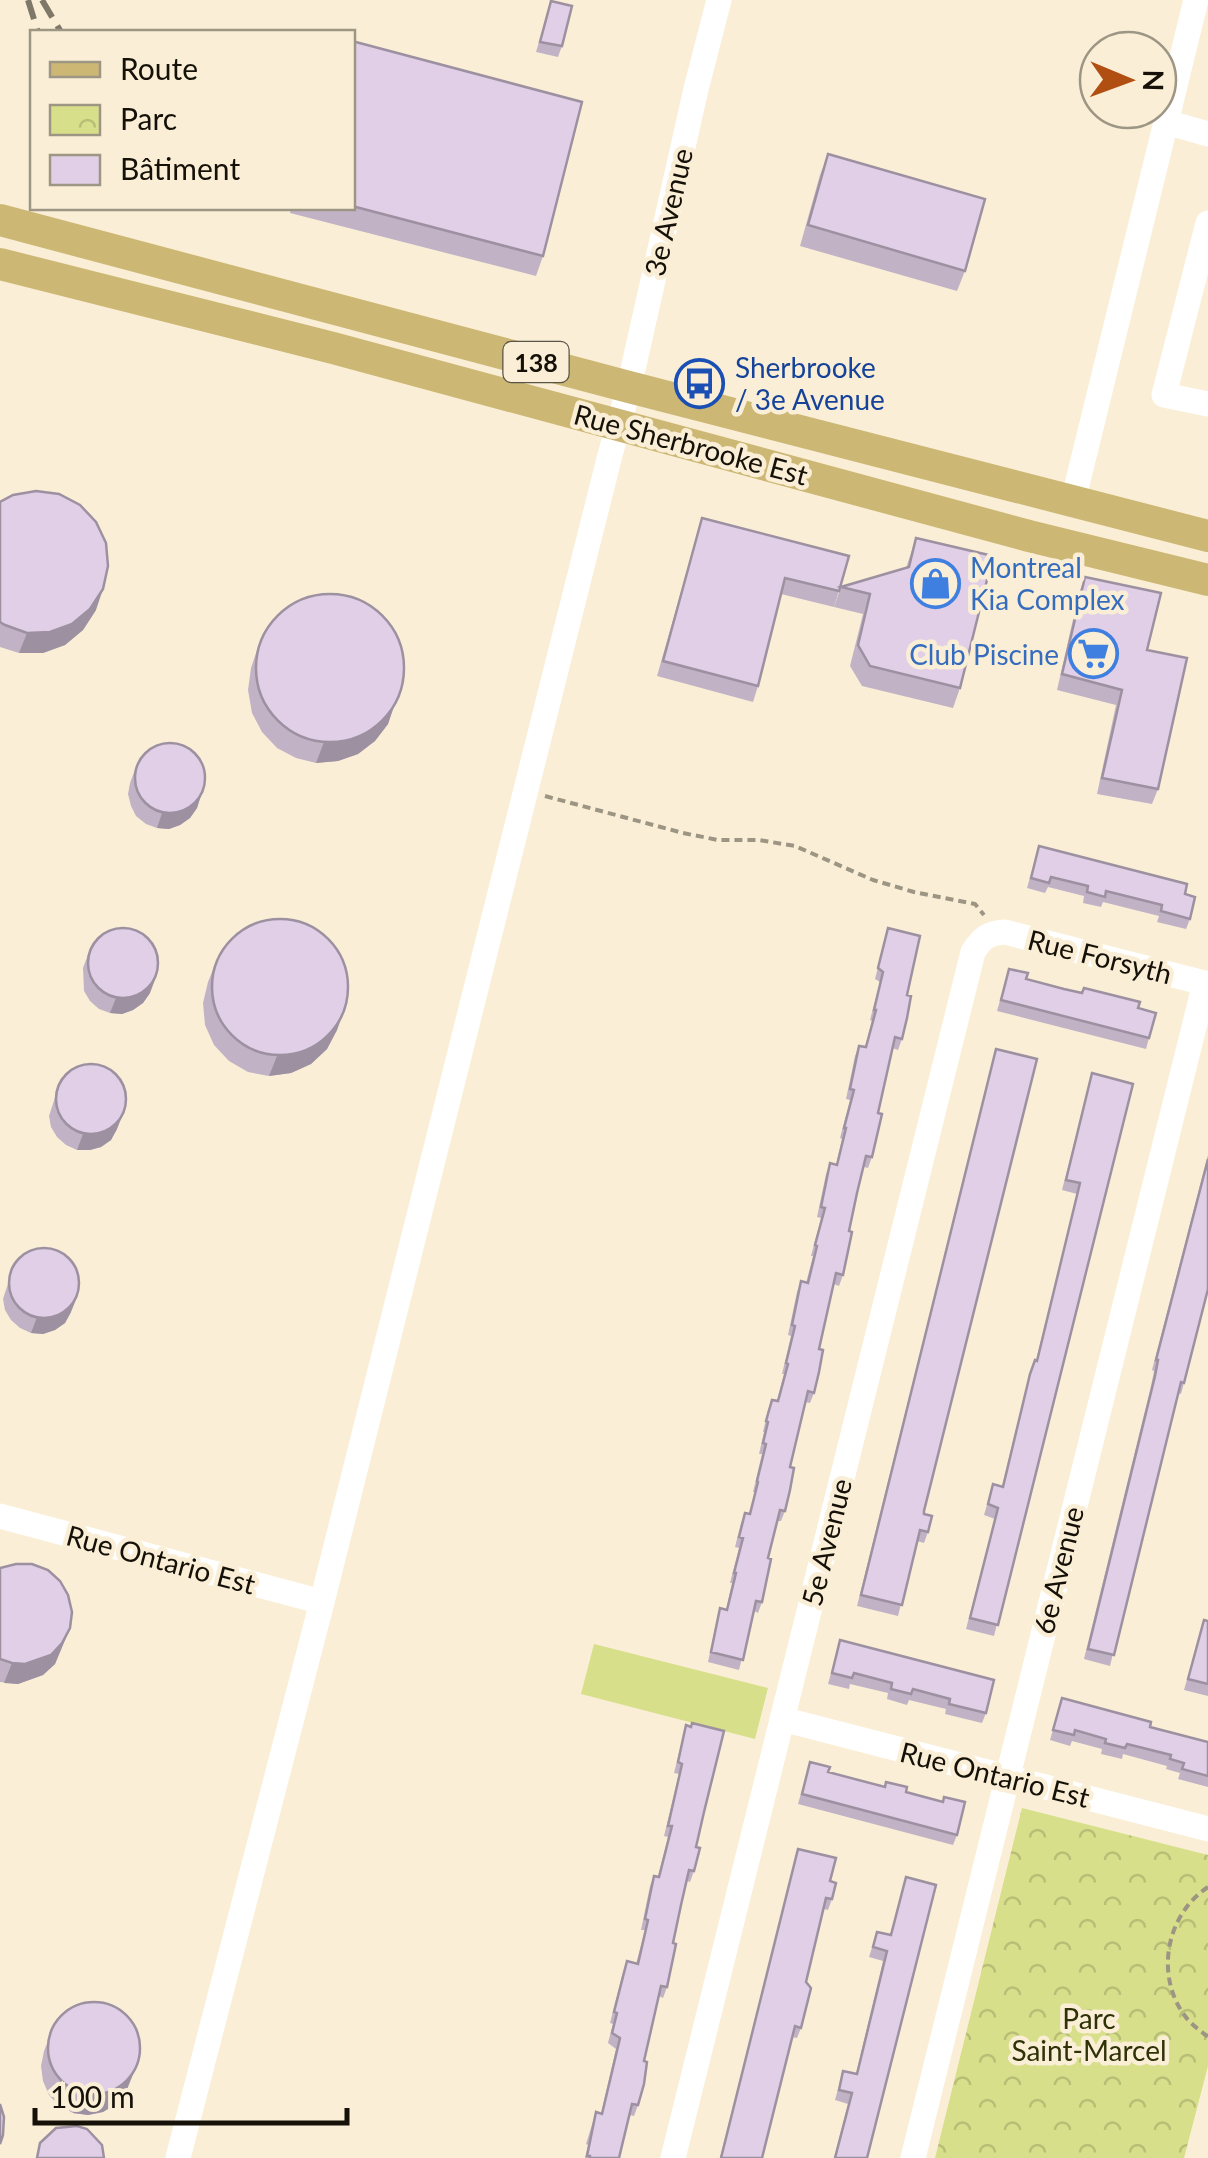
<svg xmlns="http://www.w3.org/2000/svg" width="1208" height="2158" viewBox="0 0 1208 2158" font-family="Lato,sans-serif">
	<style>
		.grass { fill: #d8df8a }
		.park { fill: url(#park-crowns) }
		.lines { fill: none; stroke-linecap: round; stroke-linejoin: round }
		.path { stroke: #9d9583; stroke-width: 4; stroke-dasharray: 8 5; stroke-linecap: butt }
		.minor { stroke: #fff; stroke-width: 25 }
		.major { stroke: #cdb774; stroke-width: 32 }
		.rail { stroke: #7f7768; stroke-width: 6; stroke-dasharray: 20 10; stroke-linecap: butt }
		.wall { fill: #c1b2c6 }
		.shaded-wall { fill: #9d91a1 }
		.building { fill: #e0cfe6; stroke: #9d91a1; stroke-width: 2.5 }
		.labels { text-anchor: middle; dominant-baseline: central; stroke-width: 9; stroke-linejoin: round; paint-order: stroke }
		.shield { fill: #faefd6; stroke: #5a5446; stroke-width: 2.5 }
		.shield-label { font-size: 25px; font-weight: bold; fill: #151109 }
		.street-label { font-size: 28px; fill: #151109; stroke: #faefd6 }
		.transit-label { font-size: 28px; fill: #164399; stroke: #faefd6; text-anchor: start }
		.shop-label { font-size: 28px; fill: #366cbe; stroke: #faefd6; text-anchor: start }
		.park-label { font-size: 28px; fill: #2f3106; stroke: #faefd6 }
	</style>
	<defs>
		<pattern id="park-crowns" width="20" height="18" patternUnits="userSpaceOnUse" patternTransform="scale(2.5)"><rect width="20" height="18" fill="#d8df8a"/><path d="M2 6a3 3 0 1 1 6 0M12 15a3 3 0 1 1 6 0" fill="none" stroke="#b8be76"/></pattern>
	</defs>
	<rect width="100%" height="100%" fill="#faefd6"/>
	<path class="grass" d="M594,1644L768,1688L755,1739L581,1694Z"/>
	<path class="park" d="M1022,1808L1208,1855V2066L1184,2158H935Z"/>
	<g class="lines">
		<g class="path">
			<path d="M545,796L683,833L718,840H759L795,846L873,880L914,892L975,904L984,915"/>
			<path d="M1208,1887C1164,1916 1154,1981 1189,2021C1195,2027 1202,2032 1208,2037"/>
		</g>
		<g class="minor">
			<path d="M1166,122L1208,134"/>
			<path d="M1208,223L1164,395L1208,404"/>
			<path d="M1073,501L1196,0"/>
			<path d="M0,1516L322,1602"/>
			<path d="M782,1719L1208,1829"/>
			<path d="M178,2158L322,1602L610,455L629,387L696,89L719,0"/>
			<path d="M673,2158L973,952C982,938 988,933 1005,932L1208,984"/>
			<path d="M913,2158L1205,983"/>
		</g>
		<g class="major">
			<path d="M0,220L629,387L1208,536"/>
			<path d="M0,264L333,348L1029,536L1208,580"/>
		</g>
		<g class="rail">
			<path d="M28,0L38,32"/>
			<path d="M42,0L61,32"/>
		</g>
	</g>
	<g class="wall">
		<path d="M551,1L562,46L558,57L536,52Z"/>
		<path d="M352,41L543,256L536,276L290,213L291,208H352Z"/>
		<path d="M828,154L965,271L957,291L800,246L820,175Z"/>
		<path d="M0,502L96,610L83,630L65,645L43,653H19L0,647Z"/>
		<path d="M702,518L839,591L834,607L781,594L758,686L753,702L657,676Z"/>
		<path d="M916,538L960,688L953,708L862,686L850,666L863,614L834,607L841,587L906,568Z"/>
		<path d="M1085,577L1147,650L1158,789L1152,804L1097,794L1116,705L1057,690L1079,593Z"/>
		<path d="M258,647L402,683L388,724L375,741L358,754L338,761L316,763L296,758L277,748L262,732L252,713L248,690L251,668Z"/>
		<path d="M136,767L202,792L197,808L190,818L180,825L169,829L157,828L146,824L136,816L131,806L128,794L130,783Z"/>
		<path d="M1039,846L1185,894L1190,919L1186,929L1157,922L1159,916L1103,902L1101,907L1083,903L1084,896L1048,887L1045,893L1027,888Z"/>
		<path d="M888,928L907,995L902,1039L898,1050L892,1048L878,1113L872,1157L868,1168L864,1167L857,1193L849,1231L843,1275L839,1286L834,1284L819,1349L814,1393L810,1403L805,1402L790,1467L785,1511L781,1521H777L768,1558L762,1602L758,1613L754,1611L739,1670L708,1662L717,1619L720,1608L726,1610L732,1583H730L739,1548L735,1547L741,1523L745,1513L749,1514L755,1492H753L762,1454H759L764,1432H763L768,1410L772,1400L777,1401L784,1374H782L791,1336L788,1335L797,1292L801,1281L806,1283L813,1256H811L821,1218L817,1217L826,1174L830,1163L836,1165L842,1139L840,1138L850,1100L846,1099L855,1056L859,1046L865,1047L872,1021L870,1020L880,982L875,979Z"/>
		<path d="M89,952L150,993L143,1003L133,1010L122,1014L110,1013L99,1009L90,1001L84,991L83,968Z"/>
		<path d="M216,962L344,1010L337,1030L327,1049L311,1064L291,1073L269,1076L248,1072L229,1061L214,1045L205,1025L203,1003L208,982Z"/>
		<path d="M1009,969L1026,979L1138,1008L1149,1038L1146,1049L997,1011Z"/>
		<path d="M996,1049L924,1511L928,1532L924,1543L917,1541L898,1616L857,1606Z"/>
		<path d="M1092,1073L1133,1084L994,1636L966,1629L995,1519L984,1515L993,1484L1002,1486L1027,1385L1035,1360L1036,1361L1077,1194L1062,1190Z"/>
		<path d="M61,1079L117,1129L111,1140L101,1147L90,1150H77L66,1145L57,1137L51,1127L49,1116Z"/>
		<path d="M1208,1155V1289L1184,1383L1181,1394L1178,1393L1110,1666L1084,1659L1151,1386L1154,1371L1152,1370Z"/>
		<path d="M15,1262L71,1312L65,1323L55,1330L43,1334L31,1333L20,1328L11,1320L5,1310L3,1299Z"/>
		<path d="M0,1568L70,1628L55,1664L43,1675L18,1684L0,1682Z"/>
		<path d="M1204,1620L1208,1621V1696L1184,1690Z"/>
		<path d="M840,1640L986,1713L982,1723L945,1714L946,1709L909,1700L907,1705L887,1699L888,1693L850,1684L849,1689L828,1684Z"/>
		<path d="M1062,1698L1150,1727L1208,1742V1787L1178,1779L1180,1773L1166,1769L1167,1766L1123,1754L1122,1759L1101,1754L1102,1749L1072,1741L1070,1746L1050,1740Z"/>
		<path d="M686,1725L704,1812L696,1847L694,1871L690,1882L687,1881L673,1943L667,1987L663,1998L659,1996L644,2061L638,2105L634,2116L629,2115L619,2158H585L588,2145L586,2144L596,2112L601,2114L616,2049L608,2043L613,2024L610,2023L623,1972L627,1961L636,1964L645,1930H641L650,1886L654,1876L658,1877L668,1837L664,1836L679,1774L674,1773Z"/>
		<path d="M810,1762L828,1772L906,1792L957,1835L953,1845L798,1804Z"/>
		<path d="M798,1849L830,1881L832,1899L828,1910L824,1909L806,1982L801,2028L797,2038L792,2037L762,2158H720Z"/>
		<path d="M906,1877L867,2158H834L848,2104L835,2100L843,2071L856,2074L883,1961L869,1957L877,1932L890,1935Z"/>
		<path d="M52,2031L126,2092L116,2104L103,2112L88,2115L73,2113L59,2106L49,2095L43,2081L41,2066L44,2051Z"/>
	</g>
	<g class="shaded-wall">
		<path d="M103,589L96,610L83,630L65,645L43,653H19L27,633Z"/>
		<path d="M395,703L388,724L375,741L358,754L338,761L316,763L324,742Z"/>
		<path d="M202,792L197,808L190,818L180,825L169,829L157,828L162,813Z"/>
		<path d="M156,977L150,993L143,1003L133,1010L122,1014L110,1013L116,998Z"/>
		<path d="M344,1010L337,1030L327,1049L311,1064L291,1073L269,1076L277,1056Z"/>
		<path d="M123,1114L117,1129L111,1140L101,1147L90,1150H77L83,1134Z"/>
		<path d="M77,1297L71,1312L65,1323L55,1330L43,1334L31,1333L37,1317Z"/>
		<path d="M70,1628L55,1664L43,1675L18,1684L4,1683L12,1663Z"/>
		<path d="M140,2057L126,2092L116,2104L103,2112L88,2115L73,2113L81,2092Z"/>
	</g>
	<g class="building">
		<path d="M551,1L572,6L562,46L540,42Z"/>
		<path d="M352,41L582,102L543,256L352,206Z"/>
		<path d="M828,154L985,199L965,271L808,225Z"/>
		<path d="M36,491L59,494L80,505L96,522L106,543L108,566L103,589L90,609L72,624L50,632L27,633L5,625L0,622V502L13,495Z"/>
		<path d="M702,518L849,556L839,591L785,578L758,686L663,661Z"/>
		<path d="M916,538L993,556L960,688L870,666L858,645L870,594L841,587L909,567Z"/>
		<path d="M1085,577L1161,593L1147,650L1187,658L1158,789L1102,778L1122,690L1062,674Z"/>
		<circle cx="330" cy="668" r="74"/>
		<circle cx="170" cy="778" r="35"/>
		<path d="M1039,846L1187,884L1185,894L1195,897L1190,919L1161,911L1162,905L1106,891L1105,897L1087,892L1088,886L1051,877L1049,883L1031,878Z"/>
		<circle cx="280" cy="987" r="68"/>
		<circle cx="123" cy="963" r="35"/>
		<path d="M888,928L920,936L907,995L911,996L907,1018L902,1039L895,1037L878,1113L882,1114L872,1157L866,1156L857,1193L849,1231L852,1232L843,1275L836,1273L819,1349L823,1350L819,1372L814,1393L808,1391L790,1467L794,1468L790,1490L785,1511L780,1510L768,1558L771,1559L762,1602L756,1601L743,1660L711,1652L720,1608L727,1610L736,1573H734L743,1538L739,1537L745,1513L750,1514L758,1482L757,1481L766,1444L763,1443L768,1422L766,1421L772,1400L778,1401L788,1364L786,1363L795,1326L792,1325L801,1281L808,1283L817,1246L815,1245L825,1208L821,1207L830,1163L837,1165L846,1128H844L854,1090L850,1089L859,1046L866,1047L876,1010H874L883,972L878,968Z"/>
		<path d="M1009,969L1028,973L1026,979L1064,989L1082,993L1084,988L1140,1002L1138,1008L1156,1013L1149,1038L1001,1000Z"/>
		<path d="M996,1049L1037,1059L924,1511V1514L932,1516L928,1532L920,1530L902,1605L861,1595Z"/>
		<circle cx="91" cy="1099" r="35"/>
		<path d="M1092,1073L1133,1084L998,1625L970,1618L998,1508L988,1504L993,1484L1003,1487L1030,1374L1035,1360L1037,1361L1080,1183L1066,1180Z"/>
		<path d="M1208,1159V1289L1184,1383L1181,1382L1114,1655L1088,1649L1155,1376L1158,1360H1156Z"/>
		<circle cx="44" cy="1283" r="35"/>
		<path d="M16,1564H32L48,1570L60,1581L68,1595L72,1612L70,1628L62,1643L51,1655L25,1664L12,1663L0,1659V1568Z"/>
		<path d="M1204,1620L1208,1621V1684L1188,1679Z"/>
		<path d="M840,1640L994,1680L986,1713L949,1704L950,1699L913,1689L911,1694L891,1689L892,1683L854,1673L852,1678L832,1673Z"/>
		<path d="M1062,1698L1151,1722L1150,1727L1208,1742V1776L1182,1769L1184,1763L1170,1759L1171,1755L1127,1744L1125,1748L1105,1743L1106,1739L1075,1730L1074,1735L1053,1730Z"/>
		<path d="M692,1723L724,1731L704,1812L696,1847L700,1848L694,1871L689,1870L681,1905L673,1943L676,1944L667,1987L661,1986L644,2061L647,2062L644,2084L638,2105L632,2104L619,2158H590V2156H587L596,2112L602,2114L620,2038L612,2033L617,2013L614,2012L627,1961L638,1964L648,1920L645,1919L654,1876L659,1877L672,1826H668L682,1764L678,1762L686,1725L691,1727Z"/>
		<path d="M810,1762L830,1767L828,1772L885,1787L886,1782L907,1787L906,1792L943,1802L944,1797L965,1802L957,1835L802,1794Z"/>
		<path d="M798,1849L836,1858L830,1881L836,1883L832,1899L826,1898L806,1982L811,1988L801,2028L795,2026L762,2158H721Z"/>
		<path d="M906,1877L936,1885L867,2158H835L852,2093L839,2090L843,2071L857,2074L887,1951L873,1947L877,1932L891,1935Z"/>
		<circle cx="94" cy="2048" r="46"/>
		<path d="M0,2104L4,2117L3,2135L0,2144Z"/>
		<path d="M77,2126L87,2129L102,2145L104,2158H37L40,2143L56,2128Z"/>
	</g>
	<defs>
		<symbol id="bus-ring" viewBox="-11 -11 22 22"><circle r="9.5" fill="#faefd6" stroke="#1a4fb4" stroke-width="1.5"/><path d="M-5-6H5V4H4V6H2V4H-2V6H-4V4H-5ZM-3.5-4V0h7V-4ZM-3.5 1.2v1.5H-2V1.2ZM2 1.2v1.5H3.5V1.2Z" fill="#1a4fb4"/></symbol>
		<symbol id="shop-ring" viewBox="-11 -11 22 22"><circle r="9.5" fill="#faefd6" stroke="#3f7fe0" stroke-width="1.5"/><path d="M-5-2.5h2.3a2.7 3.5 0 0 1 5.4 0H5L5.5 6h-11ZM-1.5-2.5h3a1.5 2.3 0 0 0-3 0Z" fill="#3f7fe0"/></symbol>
		<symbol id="supermarket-ring" viewBox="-11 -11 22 22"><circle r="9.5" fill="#faefd6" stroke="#3f7fe0" stroke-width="1.5"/><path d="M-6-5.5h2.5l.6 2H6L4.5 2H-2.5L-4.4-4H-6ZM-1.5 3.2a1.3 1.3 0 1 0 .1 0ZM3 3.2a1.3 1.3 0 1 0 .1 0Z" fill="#3f7fe0"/></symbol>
	</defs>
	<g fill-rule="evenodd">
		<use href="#bus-ring" x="672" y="356" width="55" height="55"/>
		<use href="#shop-ring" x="908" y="556" width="55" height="55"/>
		<use href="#supermarket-ring" x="1066" y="626" width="55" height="55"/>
	</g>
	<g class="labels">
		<rect class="shield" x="503.5" y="342" width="65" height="40" rx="8"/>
		<g class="shield-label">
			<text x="536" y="362">138</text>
		</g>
		<g class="street-label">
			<text transform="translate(668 212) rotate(-77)">3e Avenue</text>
			<text transform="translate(691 444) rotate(15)">Rue Sherbrooke Est</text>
			<text transform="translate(1100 956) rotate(14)">Rue Forsyth</text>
			<text transform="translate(826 1542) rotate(-76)">5e Avenue</text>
			<text transform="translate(161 1559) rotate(15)">Rue Ontario Est</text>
			<text transform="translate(1058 1570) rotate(-76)">6e Avenue</text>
			<text transform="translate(995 1774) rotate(14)">Rue Ontario Est</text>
		</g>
		<g class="transit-label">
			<text x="735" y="367">Sherbrooke<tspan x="735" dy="32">/ 3e Avenue</tspan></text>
		</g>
		<g class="shop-label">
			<text x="970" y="567">Montreal<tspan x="970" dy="32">Kia Complex</tspan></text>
			<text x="1059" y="654" text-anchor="end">Club Piscine</text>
		</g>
		<g class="park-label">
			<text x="1089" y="2018">Parc<tspan x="1089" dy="32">Saint-Marcel</tspan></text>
		</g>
	</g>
	<rect x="30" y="30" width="325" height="180" fill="#faefd6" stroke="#9e9684" stroke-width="2.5"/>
	<rect x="50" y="62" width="50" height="15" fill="#cdb774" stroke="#9e9684" stroke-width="2.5"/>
	<text x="120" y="80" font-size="30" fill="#151109">Route</text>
	<rect x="50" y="105" width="50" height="30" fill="url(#park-crowns)" stroke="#9e9684" stroke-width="2.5"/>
	<text x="120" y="130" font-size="30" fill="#151109">Parc</text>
	<rect x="50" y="155" width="50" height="30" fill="#e0cfe6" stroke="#9e9684" stroke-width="2.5"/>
	<text x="120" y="180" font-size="30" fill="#151109">Bâtiment</text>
	<g transform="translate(1128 80) rotate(91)"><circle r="48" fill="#faefd6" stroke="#9e9684" stroke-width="2.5"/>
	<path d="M0-8L18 38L0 25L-18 38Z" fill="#b14f12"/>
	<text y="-15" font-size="28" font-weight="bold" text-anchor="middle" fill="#151109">N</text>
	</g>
	<path d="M35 2108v15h312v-15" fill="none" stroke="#151109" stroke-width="5"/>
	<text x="50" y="2108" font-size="30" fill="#151109" stroke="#faefd6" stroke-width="8" paint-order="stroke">100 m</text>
</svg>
